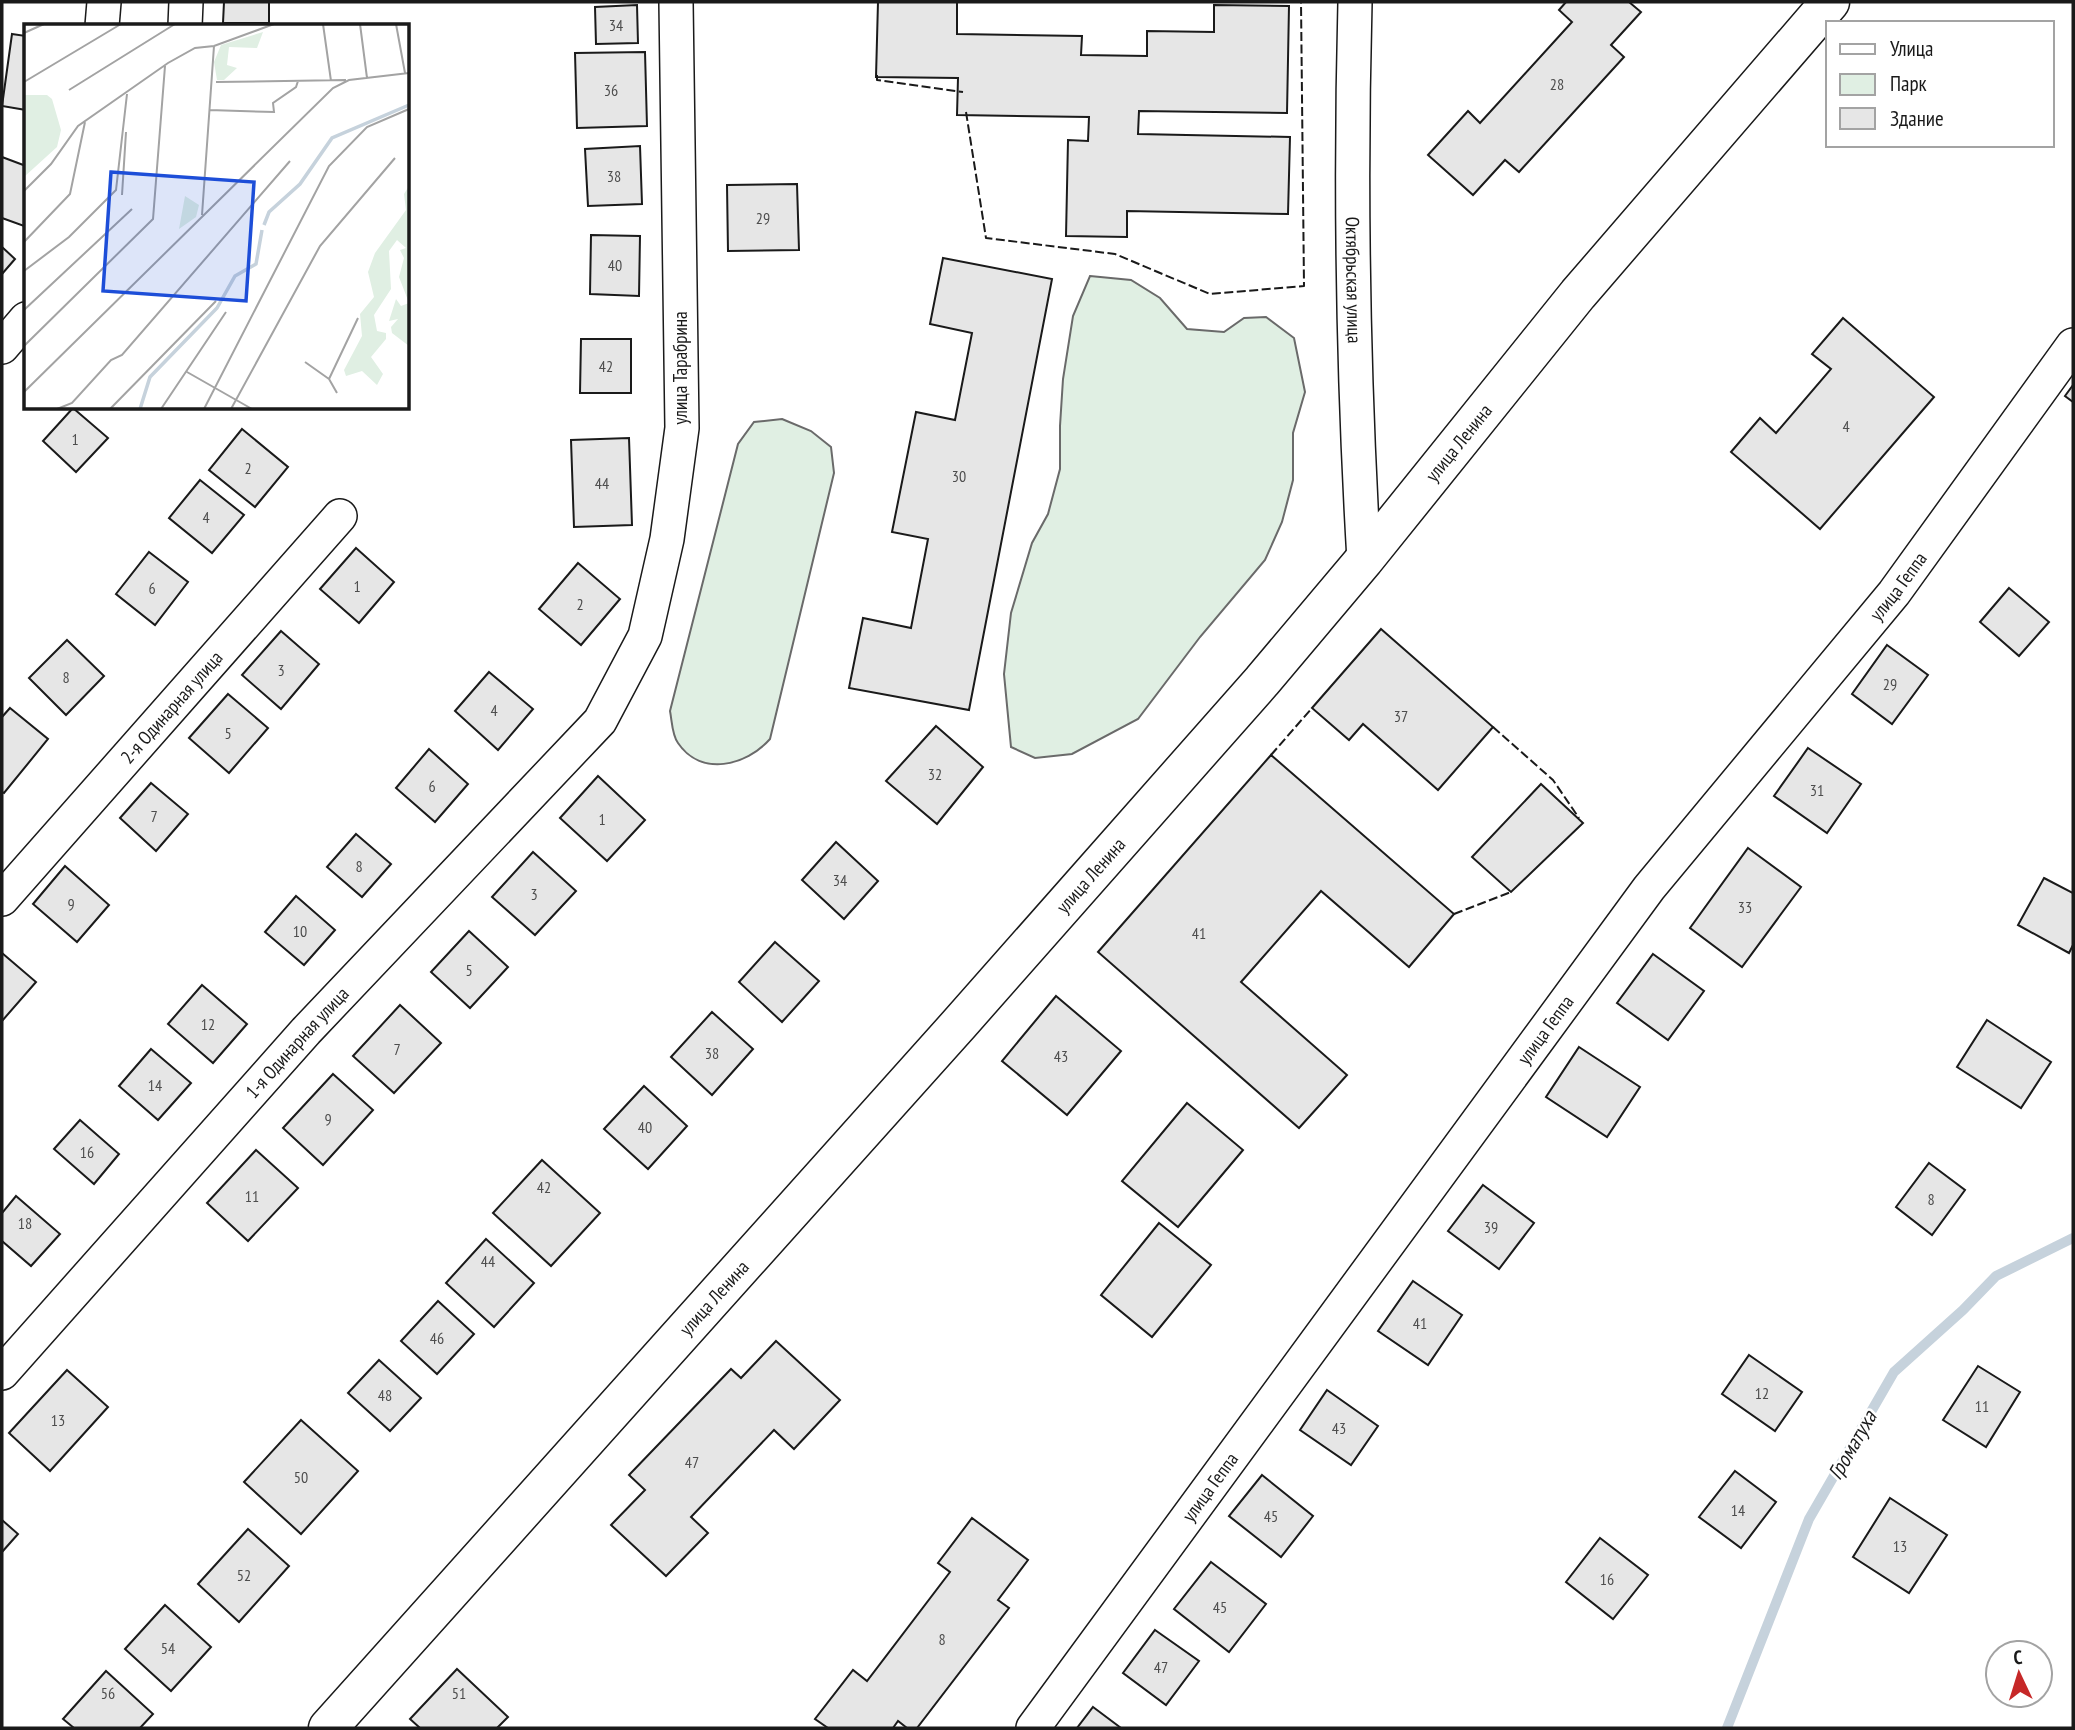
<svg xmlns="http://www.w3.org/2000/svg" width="2075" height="1730" viewBox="0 0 2075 1730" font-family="'PT Sans Narrow',sans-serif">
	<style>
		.green { fill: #e0efe3; stroke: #6a6a6a; stroke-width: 2 }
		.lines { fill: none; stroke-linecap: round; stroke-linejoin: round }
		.stream { stroke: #c6d2dc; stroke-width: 10 }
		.building { fill: #e6e6e6; stroke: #1a1a1a; stroke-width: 2 }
		.minor-casing { stroke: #1a1a1a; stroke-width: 36 }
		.primary-casing { stroke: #1a1a1a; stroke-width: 41 }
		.minor { stroke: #fff; stroke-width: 33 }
		.primary { stroke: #fff; stroke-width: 38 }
		.fence { stroke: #1a1a1a; stroke-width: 2; stroke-dasharray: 9 3.5; stroke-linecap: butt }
		.labels { text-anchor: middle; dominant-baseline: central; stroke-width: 5; stroke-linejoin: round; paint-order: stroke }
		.number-label { font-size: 16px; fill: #4d4d4d }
		.street-label { font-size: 19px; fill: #1a1a1a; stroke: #fff }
		.water-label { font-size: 21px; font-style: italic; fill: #1a1a1a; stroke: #fff }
		.inset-river { fill: none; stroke: #c6d2dc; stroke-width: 3.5 }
		.inset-road { fill: none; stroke: #a3a3a3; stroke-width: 2 }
		.view { fill: #1d4ed8; fill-opacity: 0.15; stroke: #1d4ed8; stroke-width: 3.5 }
		.inset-edge { fill: none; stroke: #1a1a1a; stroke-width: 3.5 }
	</style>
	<rect width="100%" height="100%" fill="#fff"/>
	<g class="green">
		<path d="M1090,276L1131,280L1160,298L1187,329L1224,332L1244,318L1266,317L1294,338L1305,392L1293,433V480L1282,522L1265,560L1200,637L1138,719L1072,754L1035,758L1011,747L1004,674L1011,613L1032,543L1048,514L1060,469V426L1063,379L1073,316Z"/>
		<path d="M782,419L811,431L831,447L834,473L770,739C746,766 701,777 678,743C672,735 672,721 670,711L738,444L754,422Z"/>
	</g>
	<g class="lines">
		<path class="stream" d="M1727,1728L1809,1519L1894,1372L1963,1310L1996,1276L2073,1238"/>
	</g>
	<g class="building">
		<path d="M224,2H269V23H223Z"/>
		<path d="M878,2H957V34L1082,36L1081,55L1147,56V31L1214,32V5L1289,6L1287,113L1139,111L1138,134L1290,137L1288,214L1127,211V237L1066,236L1068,140L1088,141L1089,117L957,115L958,78L876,77Z"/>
		<path d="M1566,2H1629L1641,12L1611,45L1624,57L1519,172L1505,160L1473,195L1428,155L1468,111L1480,123L1572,22L1559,10Z"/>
		<path d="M637,5L638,43L596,44L595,7Z"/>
		<path d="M12,34L26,36V110L2,106Z"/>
		<path d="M645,52L647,126L577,128L575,53Z"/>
		<path d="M640,146L642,204L588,206L585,149Z"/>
		<path d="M2,157L26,166V219L24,226L2,218Z"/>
		<path d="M797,184L799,250L728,251L727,185Z"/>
		<path d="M591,235L640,236L639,296L590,294Z"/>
		<path d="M2,247L15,259L2,274Z"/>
		<path d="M943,258L1052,279L969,710L849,688L863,618L911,628L928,539L892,532L916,412L955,420L972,333L930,324Z"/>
		<path d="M1843,318L1934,397L1820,529L1731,452L1760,418L1776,433L1831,369L1812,354Z"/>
		<path d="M581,339H631V393H580Z"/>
		<path d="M2073,385V402L2065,396Z"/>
		<path d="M73,408L108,438L76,472L43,441Z"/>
		<path d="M242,429L288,467L255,507L209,470Z"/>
		<path d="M629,438L632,525L574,527L571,440Z"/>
		<path d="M200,480L244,515L212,553L169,518Z"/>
		<path d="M356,548L394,582L359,623L320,589Z"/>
		<path d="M149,552L188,582L155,625L116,594Z"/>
		<path d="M578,563L620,599L581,645L539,609Z"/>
		<path d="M2009,588L2049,622L2019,656L1980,622Z"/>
		<path d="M1381,629L1493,727L1438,790L1363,724L1349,740L1312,708Z"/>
		<path d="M281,631L319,664L281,709L242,675Z"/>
		<path d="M67,640L104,676L66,715L29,678Z"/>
		<path d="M1887,645L1928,675L1892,724L1852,694Z"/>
		<path d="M489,672L533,709L498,750L455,711Z"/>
		<path d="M228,694L268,728L229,773L189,738Z"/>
		<path d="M10,708L48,739L4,793L2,792V717Z"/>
		<path d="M936,726L983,767L937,824L886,781Z"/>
		<path d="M1808,748L1861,784L1827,833L1774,796Z"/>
		<path d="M429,749L468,784L435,822L396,788Z"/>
		<path d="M1271,755L1454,914L1409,967L1321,891L1241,982L1347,1075L1299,1128L1098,952Z"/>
		<path d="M598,776L645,820L607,861L560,818Z"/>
		<path d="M151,783L188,814L156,851L120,818Z"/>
		<path d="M1541,784L1583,823L1511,892L1472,857Z"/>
		<path d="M356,834L391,864L362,897L327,867Z"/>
		<path d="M836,842L878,881L844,919L802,880Z"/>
		<path d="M1748,848L1801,887L1742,967L1690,928Z"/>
		<path d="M533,852L576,891L535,935L492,897Z"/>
		<path d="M65,866L109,905L77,942L33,904Z"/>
		<path d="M2044,878L2073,893V945L2069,953L2018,925Z"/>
		<path d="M296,896L335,930L304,965L265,932Z"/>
		<path d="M469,931L508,967L470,1008L431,972Z"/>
		<path d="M775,942L819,981L782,1022L739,982Z"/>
		<path d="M2,953L36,982L2,1021Z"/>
		<path d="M1653,954L1704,991L1668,1040L1617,1003Z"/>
		<path d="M202,985L247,1024L213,1063L168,1024Z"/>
		<path d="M1056,996L1121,1051L1067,1115L1002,1061Z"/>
		<path d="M400,1005L441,1043L394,1093L353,1056Z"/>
		<path d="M712,1012L753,1049L712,1095L671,1057Z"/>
		<path d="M1987,1020L2051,1062L2021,1108L1957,1067Z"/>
		<path d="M1579,1047L1640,1087L1607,1137L1546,1097Z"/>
		<path d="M151,1049L191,1083L158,1120L119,1086Z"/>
		<path d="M333,1074L373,1110L323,1165L283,1128Z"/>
		<path d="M644,1086L687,1126L648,1169L604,1129Z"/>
		<path d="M1187,1103L1243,1150L1178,1227L1122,1181Z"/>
		<path d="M80,1120L119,1154L94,1184L54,1149Z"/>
		<path d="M256,1150L298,1188L248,1241L207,1203Z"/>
		<path d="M542,1160L600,1213L551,1266L493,1213Z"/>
		<path d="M1929,1163L1965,1190L1932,1235L1896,1207Z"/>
		<path d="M1483,1185L1534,1223L1499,1269L1448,1231Z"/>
		<path d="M16,1196L60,1234L31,1266L2,1241V1213Z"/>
		<path d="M1159,1223L1211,1265L1152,1337L1101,1295Z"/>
		<path d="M486,1239L534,1283L494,1327L446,1283Z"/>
		<path d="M1413,1281L1462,1315L1428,1365L1378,1331Z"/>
		<path d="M438,1301L474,1334L437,1374L401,1341Z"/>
		<path d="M776,1341L840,1400L794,1449L774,1430L691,1517L708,1533L666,1576L611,1525L645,1490L629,1475L731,1369L741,1378Z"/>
		<path d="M1749,1355L1802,1392L1775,1431L1722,1394Z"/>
		<path d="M379,1360L421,1398L390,1431L348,1393Z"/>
		<path d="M1978,1366L2020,1392L1986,1447L1943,1420Z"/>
		<path d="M67,1370L108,1407L50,1471L9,1433Z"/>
		<path d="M1327,1390L1378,1426L1351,1465L1300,1430Z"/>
		<path d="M301,1420L358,1471L301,1534L244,1482Z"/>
		<path d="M1735,1471L1776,1502L1741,1548L1699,1517Z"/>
		<path d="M1262,1475L1313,1516L1281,1557L1229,1516Z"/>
		<path d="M1890,1498L1947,1535L1909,1593L1853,1557Z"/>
		<path d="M972,1518L1028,1560L998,1600L1009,1608L917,1728H907L898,1721L893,1728H828L815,1719L853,1670L867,1681L950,1572L938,1563Z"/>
		<path d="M2,1520L18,1534L2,1552Z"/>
		<path d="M248,1529L289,1566L239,1622L198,1584Z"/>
		<path d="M1600,1538L1648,1575L1613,1619L1566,1582Z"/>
		<path d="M1211,1562L1266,1604L1229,1652L1174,1609Z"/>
		<path d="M165,1605L211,1647L171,1691L125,1649Z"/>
		<path d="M1155,1630L1199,1661L1166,1705L1123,1673Z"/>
		<path d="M457,1669L508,1717L497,1728H420L410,1719Z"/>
		<path d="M106,1671L153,1714L140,1728H74L63,1719Z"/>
		<path d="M1093,1707L1121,1728H1077Z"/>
	</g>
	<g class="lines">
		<defs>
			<g id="minor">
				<path id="s1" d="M1355,2C1350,188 1353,374 1364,560"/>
				<path d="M102,26L104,2"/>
				<path d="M185,26L186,2"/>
				<path d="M2,347L26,319"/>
				<path id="s2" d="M2,899L340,516"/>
				<path id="s3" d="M2,1373L306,1031L600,721L645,636L667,539L682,428L676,2"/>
				<path id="s4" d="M1033,1728L1649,888L1894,593L2073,345"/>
			</g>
			<g id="primary">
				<path id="s5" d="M328,1728L960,1023L1262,681L1364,560L1578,294L1830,2"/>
			</g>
		</defs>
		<use href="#minor" class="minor-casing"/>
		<use href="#primary" class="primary-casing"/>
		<use href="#minor" class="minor"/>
		<use href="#primary" class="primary"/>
		<g class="fence">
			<path d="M877,75V80L963,92"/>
			<path d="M966,112L986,238L1115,254L1210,294L1304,286L1301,2"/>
			<path d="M1493,727L1553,780L1579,818"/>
			<path d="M1271,755L1312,708"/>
			<path d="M1454,914L1511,892"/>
		</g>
	</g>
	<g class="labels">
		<g class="number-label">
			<text x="616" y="25">34</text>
			<text x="1557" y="84">28</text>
			<text x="611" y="90">36</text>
			<text x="614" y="176">38</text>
			<text x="763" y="218">29</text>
			<text x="615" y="265">40</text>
			<text x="606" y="366">42</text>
			<text x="1846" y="426">4</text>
			<text x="75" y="439">1</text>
			<text x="248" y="468">2</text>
			<text x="959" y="476">30</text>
			<text x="602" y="483">44</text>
			<text x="206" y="517">4</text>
			<text x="357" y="586">1</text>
			<text x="152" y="588">6</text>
			<text x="580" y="604">2</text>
			<text x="281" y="670">3</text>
			<text x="66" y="677">8</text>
			<text x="1890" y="684">29</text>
			<text x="494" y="710">4</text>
			<text x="1401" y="716">37</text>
			<text x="228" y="733">5</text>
			<text x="935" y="774">32</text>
			<text x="432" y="786">6</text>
			<text x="1817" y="790">31</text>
			<text x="154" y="816">7</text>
			<text x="602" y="819">1</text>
			<text x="359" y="866">8</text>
			<text x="840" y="880">34</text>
			<text x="534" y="894">3</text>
			<text x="71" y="904">9</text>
			<text x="1745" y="907">33</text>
			<text x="300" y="931">10</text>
			<text x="1199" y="933">41</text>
			<text x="469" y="970">5</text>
			<text x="208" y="1024">12</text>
			<text x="397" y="1049">7</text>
			<text x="712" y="1053">38</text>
			<text x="1061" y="1056">43</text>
			<text x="155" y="1085">14</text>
			<text x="328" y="1119">9</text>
			<text x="645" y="1127">40</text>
			<text x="87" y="1152">16</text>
			<text x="544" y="1187">42</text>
			<text x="252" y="1196">11</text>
			<text x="1931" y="1199">8</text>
			<text x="25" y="1223">18</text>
			<text x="1491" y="1227">39</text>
			<text x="488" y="1261">44</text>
			<text x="1420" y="1323">41</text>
			<text x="437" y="1338">46</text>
			<text x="1762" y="1393">12</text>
			<text x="385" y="1395">48</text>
			<text x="1982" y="1406">11</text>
			<text x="58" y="1420">13</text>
			<text x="1339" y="1428">43</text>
			<text x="692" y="1462">47</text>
			<text x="301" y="1477">50</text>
			<text x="1738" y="1510">14</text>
			<text x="1271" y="1516">45</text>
			<text x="1900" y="1546">13</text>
			<text x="244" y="1575">52</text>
			<text x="1607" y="1579">16</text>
			<text x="1220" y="1607">45</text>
			<text x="942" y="1639">8</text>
			<text x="168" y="1648">54</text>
			<text x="1161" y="1667">47</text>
			<text x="108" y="1693">56</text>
			<text x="459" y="1693">51</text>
		</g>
		<g class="street-label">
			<text stroke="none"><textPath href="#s1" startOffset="278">Октябрьская улица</textPath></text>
			<text transform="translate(680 368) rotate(-90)">улица Тарабрина</text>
			<text stroke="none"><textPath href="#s5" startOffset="1712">улица Ленина</textPath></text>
			<text stroke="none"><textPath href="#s4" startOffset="1433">улица Геппа</textPath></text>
			<text stroke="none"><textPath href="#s2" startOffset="256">2-я Одинарная улица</textPath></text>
			<text stroke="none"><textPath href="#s5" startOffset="1144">улица Ленина</textPath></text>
			<text stroke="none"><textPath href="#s4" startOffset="866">улица Геппа</textPath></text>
			<text stroke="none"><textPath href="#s3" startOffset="443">1-я Одинарная улица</textPath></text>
			<text stroke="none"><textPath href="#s5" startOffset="578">улица Ленина</textPath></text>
			<text stroke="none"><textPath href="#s4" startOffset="299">улица Геппа</textPath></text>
		</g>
		<g class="water-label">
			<text transform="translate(1852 1445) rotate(-60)">Громатуха</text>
		</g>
	</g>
	<g transform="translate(24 24)">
		<rect width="385" height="385" fill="#fff"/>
		<path d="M239,8L233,24L205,23L203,41L213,44L200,56H193L190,38L197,21ZM0,71H23L28,75L37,106L33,123L0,153ZM385,162V322L368,309L367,303L374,295L365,297L372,275L377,282L385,279L375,253L380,234L376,226L382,224L373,216L365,227L367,265L350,291L353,307L362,309V315L347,333L359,350L353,361L338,347L322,352L320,346L338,312L336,290L350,273L344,248L351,229L382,186L380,170ZM161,172L175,181L172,193L155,205Z" fill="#e0efe3"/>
		<path class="inset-river" d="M240,201L245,188L276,160L308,114L385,81M116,385L126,353L193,284L211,252L232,240L238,206"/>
		<path class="inset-road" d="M299,0L307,57M336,0L343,54M372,0L381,49M0,9L20,0M0,58L97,0M192,58L322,56M45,66L151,0M185,86L250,88L249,79L272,63L274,57M0,167L27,140L54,102L144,39L171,24L190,22L250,0M98,171L102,108M178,191L190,22M0,218L46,170L61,98M0,247L45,213L92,166L103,70M0,286L108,185M0,322L129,195L141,42M281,338L305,355M163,348L228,385M0,368L309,64L325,56L385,49M313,369L305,355L334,294M33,385L48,379L87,336L98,331L266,137M86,385L192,277M137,385L202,288M180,385L305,142L343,103L385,85M207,385L296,222L371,134"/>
		<path class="view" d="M87,148L230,158L222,277L79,267Z"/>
		<rect width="385" height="385" class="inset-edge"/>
	</g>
	<rect width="2075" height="1730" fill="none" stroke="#1a1a1a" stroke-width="7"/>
	<rect x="1826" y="21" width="228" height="126" fill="#ffffff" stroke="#a3a3a3" stroke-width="2"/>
	<rect x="1840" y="44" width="35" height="10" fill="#ffffff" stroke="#a3a3a3" stroke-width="2"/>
	<text x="1890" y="56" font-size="21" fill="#1a1a1a">Улица</text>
	<rect x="1840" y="74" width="35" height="21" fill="#e0efe3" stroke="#a3a3a3" stroke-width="2"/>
	<text x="1890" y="91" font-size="21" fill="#1a1a1a">Парк</text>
	<rect x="1840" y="108" width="35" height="21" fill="#e6e6e6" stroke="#a3a3a3" stroke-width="2"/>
	<text x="1890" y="126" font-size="21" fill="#1a1a1a">Здание</text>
	<g transform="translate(2019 1674) rotate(356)"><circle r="33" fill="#ffffff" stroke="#a3a3a3" stroke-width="2"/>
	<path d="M0-5L12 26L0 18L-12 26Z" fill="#c62828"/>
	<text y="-10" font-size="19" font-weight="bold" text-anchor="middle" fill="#1a1a1a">С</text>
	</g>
</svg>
